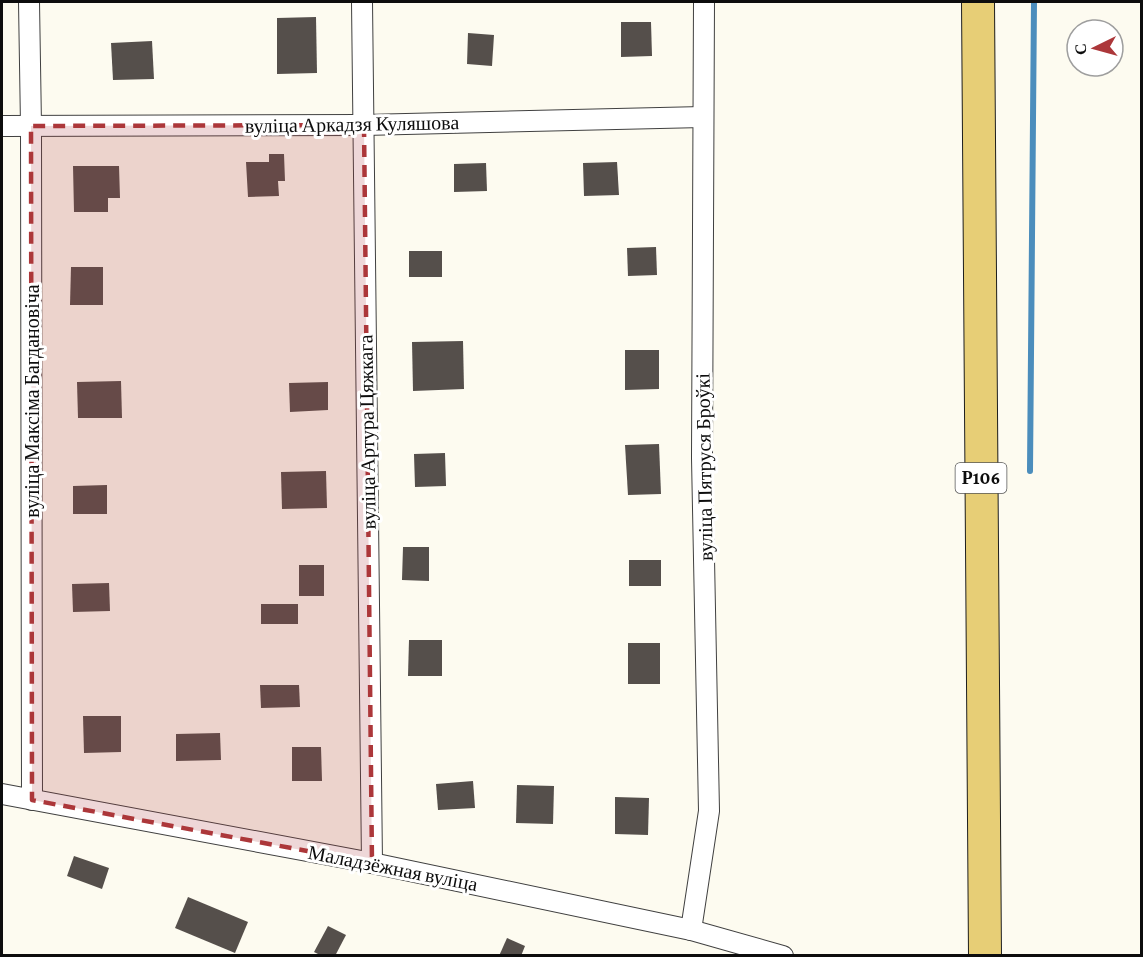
<svg xmlns="http://www.w3.org/2000/svg" width="1143" height="957" viewBox="0 0 1143 957" font-family="'Crimson Pro',serif">
	<style>
		.lines { fill: none; stroke-linecap: round; stroke-linejoin: round }
		.stream { stroke: #4b8dbc; stroke-width: 6 }
		.building { fill: #554f4b }
		.street-casing { stroke: #404040; stroke-width: 22 }
		.primary-casing { stroke: #1e1e1e; stroke-width: 34 }
		.street { stroke: #fff; stroke-width: 20 }
		.primary { stroke: #e7ce76; stroke-width: 32 }
		.marked { fill: #ac373a; fill-opacity: 0.2; stroke: #ac373a; stroke-width: 4.5; stroke-dasharray: 12 8; stroke-linejoin: round }
		.labels { text-anchor: middle; dominant-baseline: central; stroke-width: 6; stroke-linejoin: round; paint-order: stroke }
		.shield { fill: #fff; stroke: #565656; stroke-width: 1.5 }
		.shield-label { font-size: 18px; font-weight: bold; fill: #0d0d0d }
		.street-label { font-size: 20px; fill: #0d0d0d; stroke: #fff }
	</style>
	<rect width="100%" height="100%" fill="#fdfbf0"/>
	<g class="lines">
		<path class="stream" d="M1030,471L1034,2"/>
	</g>
	<g class="building">
		<path d="M316,17L317,73L277,74V18Z"/>
		<path d="M621,22H651L652,56L621,57Z"/>
		<path d="M468,33L494,35L492,66L467,64Z"/>
		<path d="M152,41L154,79L113,80L111,43Z"/>
		<path d="M269,154H284L285,181H278L279,196L248,197L246,162H269Z"/>
		<path d="M617,162L619,195L584,196L583,163Z"/>
		<path d="M486,163L487,191L454,192V164Z"/>
		<path d="M73,166H119L120,198H108V212H74Z"/>
		<path d="M656,247L657,275L628,276L627,248Z"/>
		<rect x="409" y="251" width="33" height="26"/>
		<path d="M71,267H103V305H70Z"/>
		<path d="M463,341L464,389L413,391L412,342Z"/>
		<path d="M625,350H659V389L625,390Z"/>
		<path d="M121,381L122,418H78L77,382Z"/>
		<path d="M328,382V410L290,412L289,383Z"/>
		<path d="M659,444L661,494L628,495L625,445Z"/>
		<path d="M445,453L446,486L415,487L414,454Z"/>
		<path d="M326,471L327,508L282,509L281,472Z"/>
		<path d="M107,485V514H73V486Z"/>
		<path d="M403,547H429V581L402,580Z"/>
		<rect x="629" y="560" width="32" height="26"/>
		<rect x="299" y="565" width="25" height="31"/>
		<path d="M109,583L110,611L73,612L72,584Z"/>
		<rect x="261" y="604" width="37" height="20"/>
		<path d="M409,640H442V676H408Z"/>
		<rect x="628" y="643" width="32" height="41"/>
		<path d="M260,685H299L300,707L261,708Z"/>
		<path d="M83,716H121V752L84,753Z"/>
		<path d="M220,733L221,760L176,761V734Z"/>
		<path d="M292,747H321L322,781H292Z"/>
		<path d="M473,781L475,808L438,810L436,784Z"/>
		<path d="M517,785L554,786L553,824L516,823Z"/>
		<path d="M615,797L649,798L648,835L615,834Z"/>
		<path d="M74,856L109,868L102,889L67,876Z"/>
		<path d="M188,897L248,922L235,953L175,928Z"/>
		<path d="M328,926L346,935L335,956H322L314,952Z"/>
		<path d="M507,938L525,946L521,956H499Z"/>
	</g>
	<g class="lines">
		<defs>
			<g id="street">
				<path d="M29,2L31,126L32,800"/>
				<path d="M362,2L372,863"/>
				<path d="M2,126L364,125L703,117"/>
				<path d="M2,794L372,863L691,930L783,956"/>
				<path d="M691,930L709,811L702,458L704,2"/>
			</g>
			<path id="primary" d="M978,2L985,956"/>
		</defs>
		<use href="#street" class="street-casing"/>
		<use href="#primary" class="primary-casing"/>
		<use href="#street" class="street"/>
		<use href="#primary" class="primary"/>
	</g>
	<path class="marked" d="M364,125L372,863L32,800L31,126Z"/>
	<g class="labels">
		<rect class="shield" x="955.5" y="463" width="51" height="30" rx="4.5"/>
		<g class="shield-label">
			<text x="981" y="478">Р106</text>
		</g>
		<g class="street-label">
			<text transform="translate(352 124) rotate(-1)">вуліца Аркадзя Куляшова</text>
			<text transform="translate(32 401) rotate(-90)">вуліца Максіма Багдановіча</text>
			<text transform="translate(367 432) rotate(-91)">вуліца Артура Цяжкага</text>
			<text transform="translate(704 467) rotate(-91)">вуліца Пятруся Броўкі</text>
			<text transform="translate(393 868) rotate(11)">Маладзёжная вуліца</text>
		</g>
	</g>
	<rect width="1143" height="957" fill="none" stroke="#0d0d0d" stroke-width="6"/>
	<g transform="translate(1095 48) rotate(265)"><circle r="28" fill="#ffffff" stroke="#9e9e9e" stroke-width="1.5"/>
	<path d="M0-4.5L10 22L0 15L-10 22Z" fill="#ac373a"/>
	<text y="-9" font-size="16" font-weight="bold" text-anchor="middle" fill="#0d0d0d">С</text>
	</g>
</svg>
